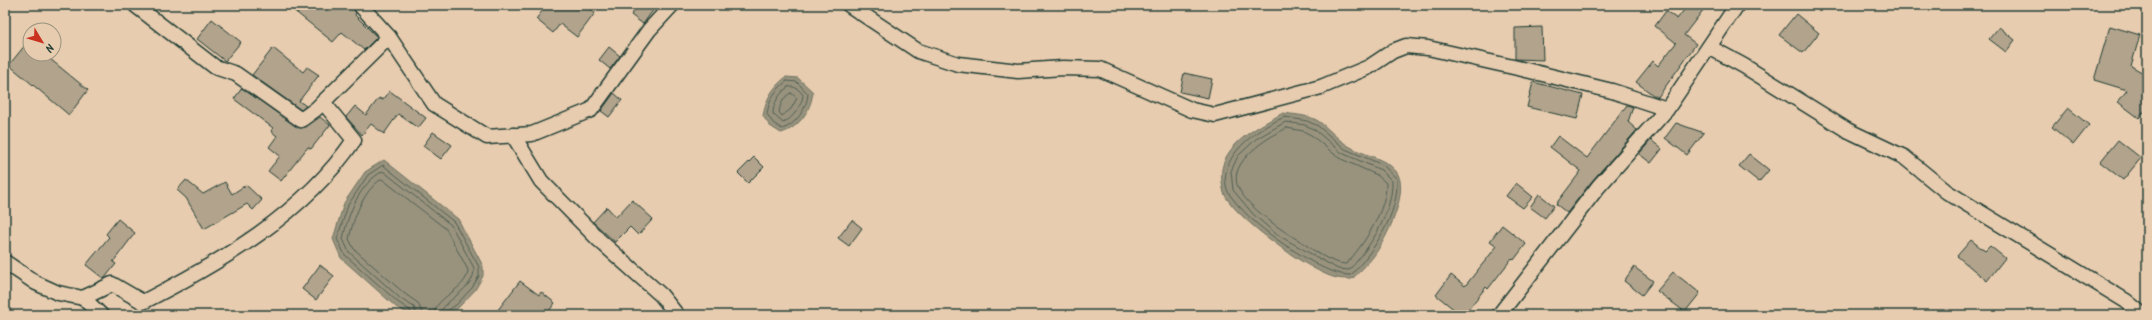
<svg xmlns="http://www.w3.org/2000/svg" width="2152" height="320" viewBox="0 0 2152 320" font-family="Kalam,sans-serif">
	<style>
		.water { fill: #99937e; stroke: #687160 }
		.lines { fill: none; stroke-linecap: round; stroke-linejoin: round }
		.shore { stroke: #505f52; stroke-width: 1 }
		.building { fill: #b1a38c; stroke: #1f3d34 }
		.minor-casing { stroke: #1f3d34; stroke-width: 17 }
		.minor { stroke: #e8ccaf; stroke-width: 14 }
	</style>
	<rect width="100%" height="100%" fill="#e8ccaf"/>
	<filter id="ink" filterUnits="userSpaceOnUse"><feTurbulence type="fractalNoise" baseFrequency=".025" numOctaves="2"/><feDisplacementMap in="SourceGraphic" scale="8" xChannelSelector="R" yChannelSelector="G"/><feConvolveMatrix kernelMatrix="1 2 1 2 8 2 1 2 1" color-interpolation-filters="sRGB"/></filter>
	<g filter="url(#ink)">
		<g class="water">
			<path d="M786,77L798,78L813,92C811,110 799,128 781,133L770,126L763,116C766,99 772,88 786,77Z"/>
			<path d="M1283,113C1296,115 1311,115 1321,123C1330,130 1337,139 1347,145C1362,155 1383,157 1395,170C1412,188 1386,240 1373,257C1367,265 1359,272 1352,279C1348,279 1342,279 1337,278C1313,274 1233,217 1224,193C1222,186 1221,176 1222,169C1227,141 1262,125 1283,113Z"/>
			<path d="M384,160L458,219L483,266V276L475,290L458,308L447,315H411L396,307L341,258L333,239L344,203L365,172Z"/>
		</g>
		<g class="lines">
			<g class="shore">
				<path d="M787,81L797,82L808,94C807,108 796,125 782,129L773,123L767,114C769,100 775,90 787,81Z"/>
				<path d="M788,87C795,86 799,89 803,95C802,106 792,119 783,123L773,114C773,103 779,94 788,87Z"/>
				<path d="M791,93L797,98L791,109L782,116L779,112C780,105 784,96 791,93Z"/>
				<path d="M1285,117L1307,121L1318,126L1345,149L1383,165L1397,179C1399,214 1374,251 1351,275C1330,275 1311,261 1293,250C1272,237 1254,223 1237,204C1234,200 1230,196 1228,192C1214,158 1259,127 1285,117Z"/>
				<path d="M1286,122L1305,125L1315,130L1342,153L1381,170L1392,181C1393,212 1370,248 1349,270L1338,269L1276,234L1253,214L1233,190L1231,171L1238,156L1256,139Z"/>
				<path d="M1287,128L1303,131L1311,135L1339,158L1377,175L1386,183C1387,209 1364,245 1346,264C1331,264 1312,249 1300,241C1282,231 1246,206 1238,187C1227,162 1268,137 1287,128Z"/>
				<path d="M412,315L410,310L399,303L345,255L337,239L348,205L368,175L383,165L454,222L479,267V276L472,288L456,305L447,311L445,315"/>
				<path d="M417,315L414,307L401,299L349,252L343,239C348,214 359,184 383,171L451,225L474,268C476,290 441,300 440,315"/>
				<path d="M423,315L418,303L405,294L354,249L349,239C353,219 364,189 382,179L446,229L468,270C467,291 435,295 434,315"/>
			</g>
		</g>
		<g class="building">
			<path d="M287,5H352L356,13L355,15L377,37L364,50L342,32L333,42Z"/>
			<path d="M547,5H585L595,13L577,37L560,24L553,33L536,19Z"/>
			<path d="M638,5H657L643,24L631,15Z"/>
			<path d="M1688,5H1707L1684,35L1696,44L1658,97L1653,95L1636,82L1653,61L1658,66L1676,43L1655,26L1666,11L1677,19Z"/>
			<path d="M1796,14L1819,33L1803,53L1779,35Z"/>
			<path d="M212,19L241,42L225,61L197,39Z"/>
			<path d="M2110,26L2140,35L2131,66L2147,75V108L2139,118L2118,102L2127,90L2094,80Z"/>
			<path d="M1542,27L1543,60L1515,59V28Z"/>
			<path d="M1999,27L2015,40L2006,52L1989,39Z"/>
			<path d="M30,39V54H44L88,90L69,115L9,65Z"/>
			<path d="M609,47L620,56L610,69L599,60Z"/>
			<path d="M273,48L303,72L307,67L319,75L299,101L306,106L301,110L252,75Z"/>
			<path d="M1184,73L1212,79L1208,98L1180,92Z"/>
			<path d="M1533,82L1583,95L1577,119L1527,107Z"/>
			<path d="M242,88L297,127H306L320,117L330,125L311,149L308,147L281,181L268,171L280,156L269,147L277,136L271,131L273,128L234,99Z"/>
			<path d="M390,91L426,118L418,128L398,114L384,134L371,124L362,135L346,117L355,106L366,115L379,98L383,100Z"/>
			<path d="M614,93L622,100L609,117L601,111Z"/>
			<path d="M1627,105L1633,107L1628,122L1637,130L1592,181L1567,213L1556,204L1581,171L1550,147L1558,136L1587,158Z"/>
			<path d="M2068,108L2089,125L2073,145L2052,127Z"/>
			<path d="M1676,123L1704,133L1687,155L1665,138Z"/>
			<path d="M433,132L452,145L441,159L423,146Z"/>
			<path d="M1651,140L1662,149L1651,163L1639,154Z"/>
			<path d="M2118,140L2141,158L2123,180L2100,162Z"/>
			<path d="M1749,154L1769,170L1759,182L1739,166Z"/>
			<path d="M754,157L764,167L748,183L738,173Z"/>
			<path d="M186,180L203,194L225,182L232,194L246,185L262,200L253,210L247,204L204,229L186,198L177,190Z"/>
			<path d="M1516,183L1533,197L1523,208L1506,196Z"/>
			<path d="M1539,194L1554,206L1545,218L1530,207Z"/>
			<path d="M632,200L653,219L638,235L630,227L615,242L593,222L607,207L616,217Z"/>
			<path d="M118,219L135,233L113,262L116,264L104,279L86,265L109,237L106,234Z"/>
			<path d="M852,220L862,228L849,246L838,238Z"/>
			<path d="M1502,225L1526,244L1514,260L1512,258L1488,289L1486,287L1464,315H1461L1436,295L1451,275L1465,286L1497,246L1490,241Z"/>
			<path d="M1971,240L1985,251L1990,246L2005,258L1987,281L1957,256Z"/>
			<path d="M320,265L334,276L316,300L302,289Z"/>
			<path d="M1634,267L1653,281L1642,295L1624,281Z"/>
			<path d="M1673,272L1700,293L1685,312L1657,291Z"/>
			<path d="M520,281L539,295L541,292L555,303L546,315H494Z"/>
		</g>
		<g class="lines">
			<defs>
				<g id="minor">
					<path d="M135,5L215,67L236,74L301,120L316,109L389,37"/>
					<path d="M360,5L389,37L434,104L487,137L532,134L591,110L649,30L672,5"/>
					<path d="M849,5L918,51L958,64L1018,71L1063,68L1100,69L1192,110L1215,115L1321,87L1369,67L1393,51L1406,46L1428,48L1522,69L1612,91L1667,109"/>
					<path d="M1709,47L1744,66L1847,130L1904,157L1947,192L2126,301L2143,315"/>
					<path d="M513,135L541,181L599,240L661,295L677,315"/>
					<path d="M5,262L36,283L58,293L83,298L112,284L143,302C221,262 304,214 354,140L323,102"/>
					<path d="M83,298L101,315"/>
					<path d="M1499,315L1598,187L1667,109L1737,5"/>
				</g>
			</defs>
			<use href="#minor" class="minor-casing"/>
			<use href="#minor" class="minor"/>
		</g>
	</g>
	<rect width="2152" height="320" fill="none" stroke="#e8ccaf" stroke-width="20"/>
	<rect x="10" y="10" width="2132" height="300" fill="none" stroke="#1f3d34" stroke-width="1.5" filter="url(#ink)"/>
	<g transform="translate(42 42) rotate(128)"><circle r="19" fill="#e8ccaf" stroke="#98937e"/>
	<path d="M0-3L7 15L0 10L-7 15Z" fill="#c8321e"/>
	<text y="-6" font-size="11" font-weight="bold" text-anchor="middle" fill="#1f3d34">N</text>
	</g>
</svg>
